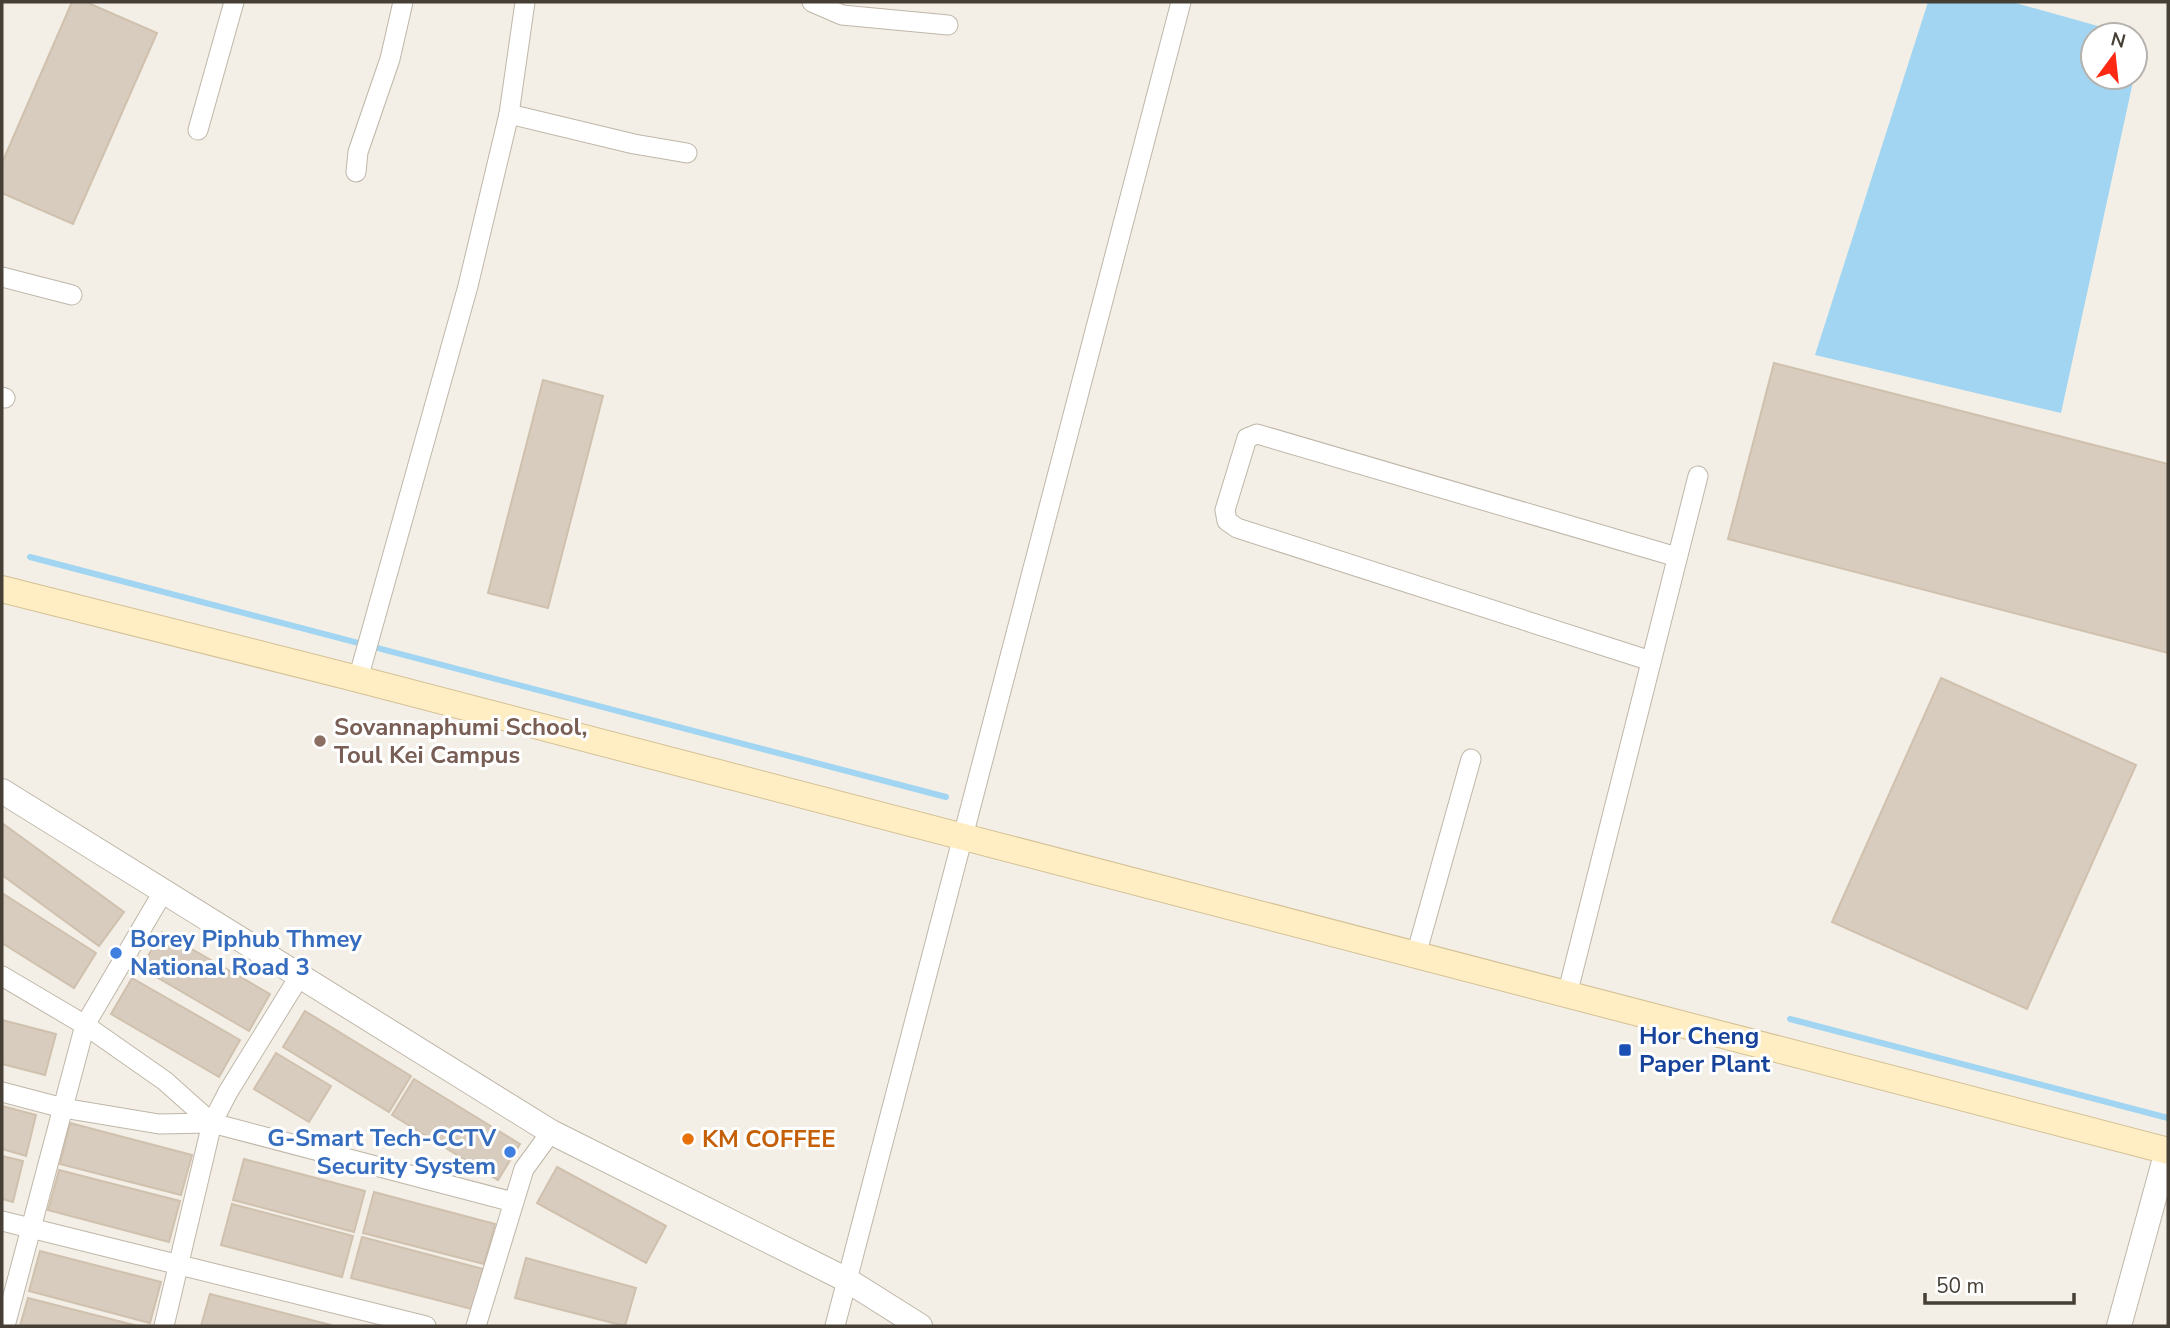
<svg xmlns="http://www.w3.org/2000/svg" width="2170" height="1328" viewBox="0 0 2170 1328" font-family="'Nunito Sans',sans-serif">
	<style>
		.water { fill: #a1d5f1 }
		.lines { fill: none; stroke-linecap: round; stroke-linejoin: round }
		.stream { stroke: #a1d5f1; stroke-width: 6 }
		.building { fill: #d8ccbe; stroke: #d0c1ae; stroke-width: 2 }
		.minor-casing { stroke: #bfb6a8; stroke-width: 21 }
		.tertiary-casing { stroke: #bfb6a8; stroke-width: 26 }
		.secondary-casing { stroke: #d4c095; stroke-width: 28 }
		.minor { stroke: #fff; stroke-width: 19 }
		.tertiary { stroke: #fff; stroke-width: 24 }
		.secondary { stroke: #ffeec4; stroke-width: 26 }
		.education-dot { fill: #8d6e63; stroke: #fff; stroke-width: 2.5 }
		.shop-dot { fill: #3f7fe0; stroke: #fff; stroke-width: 2.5 }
		.transit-dot { fill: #1a4fb4; stroke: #fff; stroke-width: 2.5 }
		.food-dot { fill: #e8710a; stroke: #fff; stroke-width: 2.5 }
		.labels { text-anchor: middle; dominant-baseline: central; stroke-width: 6; stroke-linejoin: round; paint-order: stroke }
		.education-label { font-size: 24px; font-weight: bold; fill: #785e54; stroke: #fff; text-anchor: start }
		.shop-label { font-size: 24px; font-weight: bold; fill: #366cbe; stroke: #fff; text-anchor: start }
		.transit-label { font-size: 24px; font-weight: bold; fill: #164399; stroke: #fff; text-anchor: start }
		.food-label { font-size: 24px; font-weight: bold; fill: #c56008; stroke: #fff; text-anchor: start }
	</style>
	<rect width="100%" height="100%" fill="#f3efe6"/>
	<path class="water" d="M1928,2H2012L2130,35H2093V77H2134L2061,413L1815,355Z"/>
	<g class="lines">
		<g class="stream">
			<path d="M30,557L946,797"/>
			<path d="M1790,1019L2168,1118"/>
		</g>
	</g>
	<g class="building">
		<path d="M72,2H86L157,33L73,224L2,193V163Z"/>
		<path d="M1774,363L2168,464V653L1728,539Z"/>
		<path d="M543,380L603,396L548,608L488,593Z"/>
		<path d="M1941,678L2136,765L2027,1009L1832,922Z"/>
		<path d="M2,823L124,912L99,946L2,875Z"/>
		<path d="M2,893L96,953L74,988L2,943Z"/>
		<path d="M162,932L270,994L249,1031L141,968Z"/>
		<path d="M132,978L240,1040L219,1077L111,1014Z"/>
		<path d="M305,1011L411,1076L389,1112L283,1047Z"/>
		<path d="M2,1020L56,1034L45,1075L2,1064Z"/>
		<path d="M276,1053L331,1086L309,1122L254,1089Z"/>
		<path d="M414,1079L520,1144L498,1180L392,1115Z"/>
		<path d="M2,1106L36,1115L26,1156L2,1149Z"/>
		<path d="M70,1123L192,1155L181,1195L60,1164Z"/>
		<path d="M2,1156L23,1161L13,1202L2,1199Z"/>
		<path d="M244,1159L365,1191L354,1232L233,1200Z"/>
		<path d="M557,1167L666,1226L646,1263L537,1203Z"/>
		<path d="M59,1170L180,1201L169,1242L48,1210Z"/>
		<path d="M374,1192L495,1224L484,1264L363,1233Z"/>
		<path d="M232,1204L353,1236L342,1277L221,1245Z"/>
		<path d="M362,1237L483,1269L472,1309L351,1278Z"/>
		<path d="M40,1251L161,1282L150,1323L29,1291Z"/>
		<path d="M526,1258L636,1288L625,1326L515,1298Z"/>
		<path d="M210,1294L331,1325V1326H201Z"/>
		<path d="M28,1298L138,1326H20Z"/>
	</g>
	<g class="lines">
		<defs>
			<g id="minor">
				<path d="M812,2L842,15L948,25"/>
				<path d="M509,114L634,144L687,153"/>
				<path d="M198,130L234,2"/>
				<path d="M356,172L358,152L390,59L403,2"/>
				<path d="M2,277L72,295"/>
				<path d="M2,397L5,398"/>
				<path d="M1651,661L1237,528L1227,521L1225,510L1247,438L1257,434L1677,557"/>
				<path d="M358,679L468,286L509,114L525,2"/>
				<path d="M1416,955L1471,759"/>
				<path d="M2,976L85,1025L165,1081L212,1123L513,1202"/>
				<path d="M1567,995L1698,476"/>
				<path d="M2,1092L63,1108L159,1124L212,1123"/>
				<path d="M2,1221L426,1326"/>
				<path d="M5,1326L85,1025L163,892"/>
				<path d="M164,1326L212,1123L228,1092L299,977"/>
				<path d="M476,1326L524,1169L551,1132"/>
				<path d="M835,1326L1181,2"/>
			</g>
			<g id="tertiary">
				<path d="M2,791L551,1132L847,1280L920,1326"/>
				<path d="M2119,1326L2167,1151"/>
			</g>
			<path id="secondary" d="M2,589L358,679L2168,1151"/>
		</defs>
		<use href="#minor" class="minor-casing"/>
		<use href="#tertiary" class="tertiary-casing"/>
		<use href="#secondary" class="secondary-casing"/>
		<use href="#minor" class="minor"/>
		<use href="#tertiary" class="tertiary"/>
		<use href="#secondary" class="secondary"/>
	</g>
	<circle class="education-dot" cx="320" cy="741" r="7"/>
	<g class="shop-dot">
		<circle cx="116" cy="953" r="7"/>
		<circle cx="510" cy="1152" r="7"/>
	</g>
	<rect class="transit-dot" x="1618" y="1043" width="14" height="14" rx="3.5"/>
	<circle class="food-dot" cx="688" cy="1139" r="7"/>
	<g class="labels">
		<g class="education-label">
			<text x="334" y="727">Sovannaphumi School,<tspan x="334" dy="28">Toul Kei Campus</tspan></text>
		</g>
		<g class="shop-label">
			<text x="130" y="939">Borey Piphub Thmey<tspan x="130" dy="28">National Road 3</tspan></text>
			<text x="496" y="1138" text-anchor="end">G-Smart Tech-CCTV<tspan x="496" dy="28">Security System</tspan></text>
		</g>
		<g class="transit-label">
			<text x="1639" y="1036">Hor Cheng<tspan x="1639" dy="28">Paper Plant</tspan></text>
		</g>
		<g class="food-label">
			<text x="702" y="1139">KM COFFEE</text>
		</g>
	</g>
	<rect width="2170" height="1328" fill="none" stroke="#463f35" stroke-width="7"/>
	<g transform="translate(2114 56) rotate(15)"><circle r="33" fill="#ffffff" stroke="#b5b2ae" stroke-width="2"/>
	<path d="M0-5L12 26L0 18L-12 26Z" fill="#fd2913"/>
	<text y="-10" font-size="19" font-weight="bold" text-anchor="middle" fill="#463f35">N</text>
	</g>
	<path d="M1925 1293v10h149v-10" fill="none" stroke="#463f35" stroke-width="3.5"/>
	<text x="1936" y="1293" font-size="21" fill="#463f35" stroke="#ffffff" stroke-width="5" paint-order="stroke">50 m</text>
</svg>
